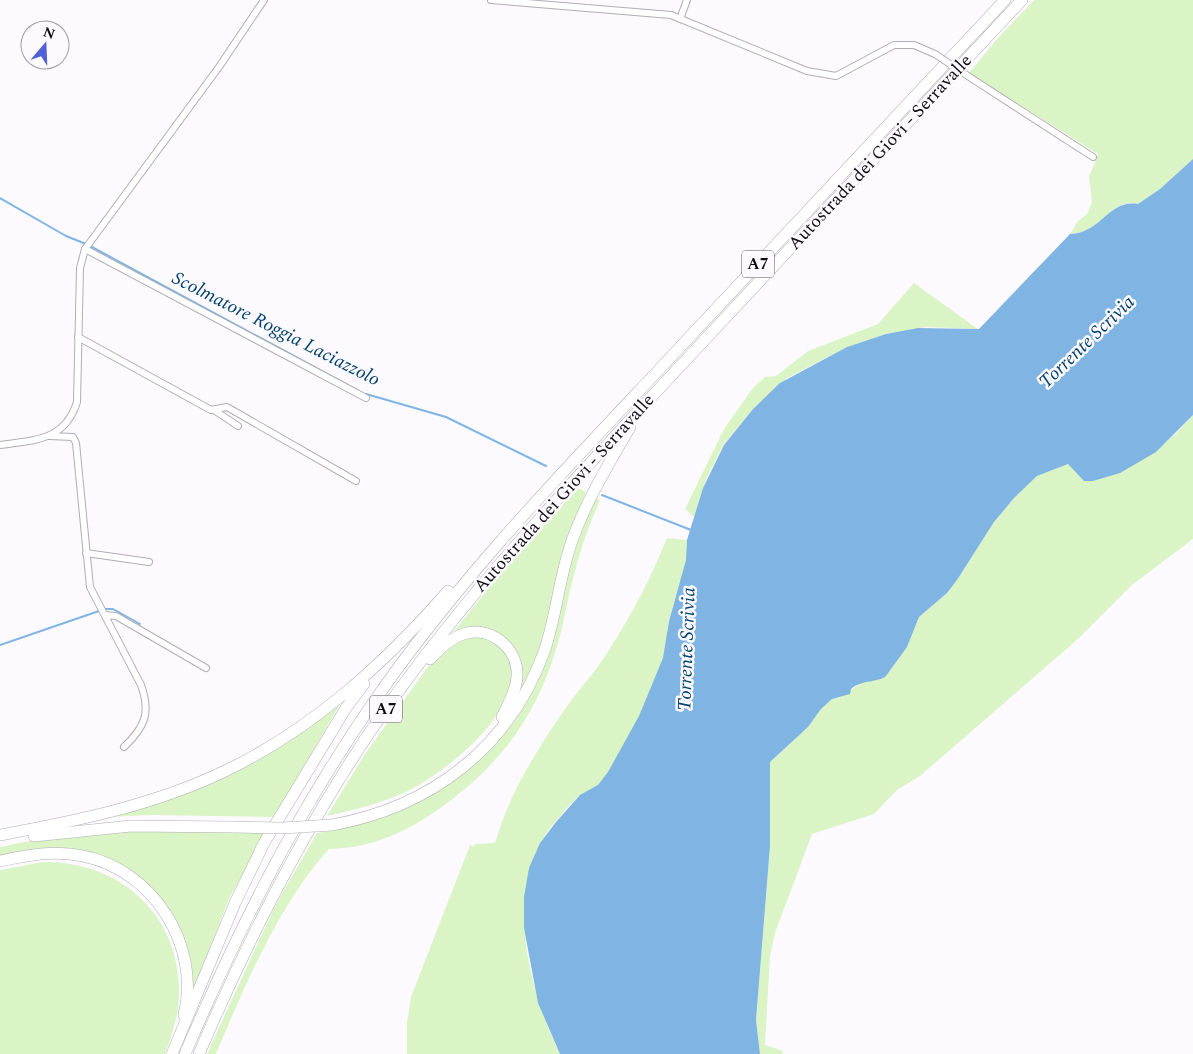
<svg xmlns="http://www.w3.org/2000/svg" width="1193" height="1054" viewBox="0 0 1193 1054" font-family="Spectral,serif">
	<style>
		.green { fill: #daf4c6 }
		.water { fill: #7fb4e3 }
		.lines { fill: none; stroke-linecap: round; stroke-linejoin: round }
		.stream { stroke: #7fb4e3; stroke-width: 2 }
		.street-casing { stroke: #b0adb3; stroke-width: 8 }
		.highway-casing { stroke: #b0adb3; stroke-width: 12 }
		.street { stroke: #fff; stroke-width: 6 }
		.highway { stroke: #fff; stroke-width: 11 }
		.street-bridge-casing { stroke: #b0adb3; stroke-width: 8; stroke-linecap: butt }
		.highway-bridge-casing { stroke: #b0adb3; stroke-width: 12; stroke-linecap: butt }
		.street-bridge { stroke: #fff; stroke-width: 6 }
		.highway-bridge { stroke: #fff; stroke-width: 11 }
		.labels { text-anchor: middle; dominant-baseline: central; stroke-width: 5; stroke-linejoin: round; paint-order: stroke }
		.shield { fill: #fdfaff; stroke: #555356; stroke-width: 1 }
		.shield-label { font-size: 16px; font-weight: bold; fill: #0d0c0e }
		.street-label { font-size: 18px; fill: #0d0c0e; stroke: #fdfaff }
		.water-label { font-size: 19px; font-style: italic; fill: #00416c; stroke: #fdfaff }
	</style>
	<rect width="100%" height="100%" fill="#fdfaff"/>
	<g class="green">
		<path d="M1034,0H1193V159L1160,189L1138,204C1109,198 1102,233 1070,234L1078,221L1087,214L1092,202L1089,177L1098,154L969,73L997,39Z"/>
		<path d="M914,283L978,329L926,327L886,334L847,347L787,378L753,409L724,444L706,479L694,517L685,509L724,429L753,388L765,377L776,376L808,351L878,324Z"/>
		<path d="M1193,415V539L1132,585L1078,639L920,776L897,790L874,814L812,834L775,933L770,956L765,1045L783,1051L782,1054H760L756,1020L770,846V762L808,727L821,709L832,699L840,697L863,682L882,679L886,676L907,647L919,617L947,593L957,580L994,522L1014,498L1037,476L1068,464L1093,481C1136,467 1163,450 1193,415Z"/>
		<path d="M578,488L586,492L567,538L544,638L526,680L513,703L519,687L505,639L451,635L508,564Z"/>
		<path d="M594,498L600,500C588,527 579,554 572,582C566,607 562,632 554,656C534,718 499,765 447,803C411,830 375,848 329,849C279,904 245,985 216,1054H207L275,906L317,833L341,829L388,815L430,796L522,703L574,546Z"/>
		<path d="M667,538L687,540C686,547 688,554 686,562C681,581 674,600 669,620C666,632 667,645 664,657C652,696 631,735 610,770C605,777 600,785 592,790C588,792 583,793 579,796C568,805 560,817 551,827C503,889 528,990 560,1054H407V1023L411,997L470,845L474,847L475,844L495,843C510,791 539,746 570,702C583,685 598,668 609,650C632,614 651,578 667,538Z"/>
		<path d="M474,636C481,638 491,638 496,642C505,647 510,657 511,667C517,711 461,758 427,780C397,800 362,808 327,816L365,754L435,657L461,639Z"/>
		<path d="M340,704L275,817L151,815L104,817L242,767L306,730Z"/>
		<path d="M105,831L266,832L228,901L192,995L171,915L103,858L0,857V847L44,838Z"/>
		<path d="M43,862C121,861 181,916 179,995C179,1014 172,1036 165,1054H0V870Z"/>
	</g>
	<path class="water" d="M1193,159V415L1156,452L1120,473L1093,481H1084L1068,464L1037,476L1014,498L994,522L957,580L947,593L919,617L907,647L886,676C878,683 863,679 851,689L850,694L832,699L821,709L808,727L770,762V846L756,1020L760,1054H560L538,1003L524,928V897L529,868L540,843L556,822L580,795L598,785L608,772L639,716L663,658L669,621L686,560L687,540L703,488L724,445L753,409L780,383L847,347L886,334L918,328L979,329L1070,234C1102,233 1108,199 1138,204L1160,189Z"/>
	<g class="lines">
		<g class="stream">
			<path d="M0,198L66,236L86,244"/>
			<path d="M90,246L357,390"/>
			<path d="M366,394L446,417L546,466"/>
			<path d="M602,495L691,530"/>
			<path d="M104,609H113L140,624"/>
			<path d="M0,645L99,611"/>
		</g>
		<defs>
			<g id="street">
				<path d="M491,0L671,15L807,71L836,76L894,45H914L935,54"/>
				<path d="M680,19L687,0"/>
				<path d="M974,80L1093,157"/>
				<path d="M85,249L366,398"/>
				<path d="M78,337L211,410L227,407L356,481"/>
				<path d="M214,410L238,426"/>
				<path d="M49,436L73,437L76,443L90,587L141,685C151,713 145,727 124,747"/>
				<path d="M0,445C34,440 65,441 77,402L80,268L85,249L219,67L264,0"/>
				<path d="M86,553L149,562"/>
				<path d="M105,615L116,616L206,668"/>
			</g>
			<g id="highway">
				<path d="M430,659C440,648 453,636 467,633C494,627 519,651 517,677C516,691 508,705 502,717"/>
				<path d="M332,825C431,807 509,748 544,652C557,615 559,575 573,538C587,499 609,464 630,427"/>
				<path d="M0,835C76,821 155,805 225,771C313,729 385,663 448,591"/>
				<path d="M34,836L131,826L234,827"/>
				<path d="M0,861C28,855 54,850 83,856C153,870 201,945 184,1015"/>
				<path d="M172,1054L235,903L264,843L346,708L364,684"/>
				<path d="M185,1054C238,930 296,814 373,703C455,584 555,480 654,375C771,250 888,125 1005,0"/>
				<path d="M199,1054C250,934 310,817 385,710C474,584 580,474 685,361C797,241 909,120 1022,0"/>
			</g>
		</defs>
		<use href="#street" class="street-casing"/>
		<use href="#highway" class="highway-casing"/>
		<use href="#street" class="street"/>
		<use href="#highway" class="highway"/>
		<defs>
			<path id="street-bridge" d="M935,54L974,80"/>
			<path id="highway-bridge" d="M234,827L283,828L332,825"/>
		</defs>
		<use href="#street-bridge" class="street-bridge-casing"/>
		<use href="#highway-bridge" class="highway-bridge-casing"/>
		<use href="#street-bridge" class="street-bridge"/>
		<use href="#highway-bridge" class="highway-bridge"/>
	</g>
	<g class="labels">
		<g class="shield">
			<rect x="742" y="250.5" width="32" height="27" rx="4"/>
			<rect x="370" y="695.5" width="32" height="27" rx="4"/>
		</g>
		<g class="shield-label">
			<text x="758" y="264">A7</text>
			<text x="386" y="709">A7</text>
		</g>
		<g class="street-label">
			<text transform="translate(880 152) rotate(-47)">Autostrada dei Giovi - Serravalle</text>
			<text transform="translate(564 493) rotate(-48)">Autostrada dei Giovi - Serravalle</text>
		</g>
		<g class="water-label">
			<text transform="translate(276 329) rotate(27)">Scolmatore Roggia Laciazzolo</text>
			<text transform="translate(1087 342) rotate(-44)">Torrente Scrivia</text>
			<text transform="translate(687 649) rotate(-88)">Torrente Scrivia</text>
		</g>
	</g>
	<g transform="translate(45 45) rotate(19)"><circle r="24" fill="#fdfaff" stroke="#9d9b9f"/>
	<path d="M0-4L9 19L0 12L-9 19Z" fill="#5060d6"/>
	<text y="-8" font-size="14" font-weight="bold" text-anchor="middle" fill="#0d0c0e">N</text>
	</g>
</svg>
